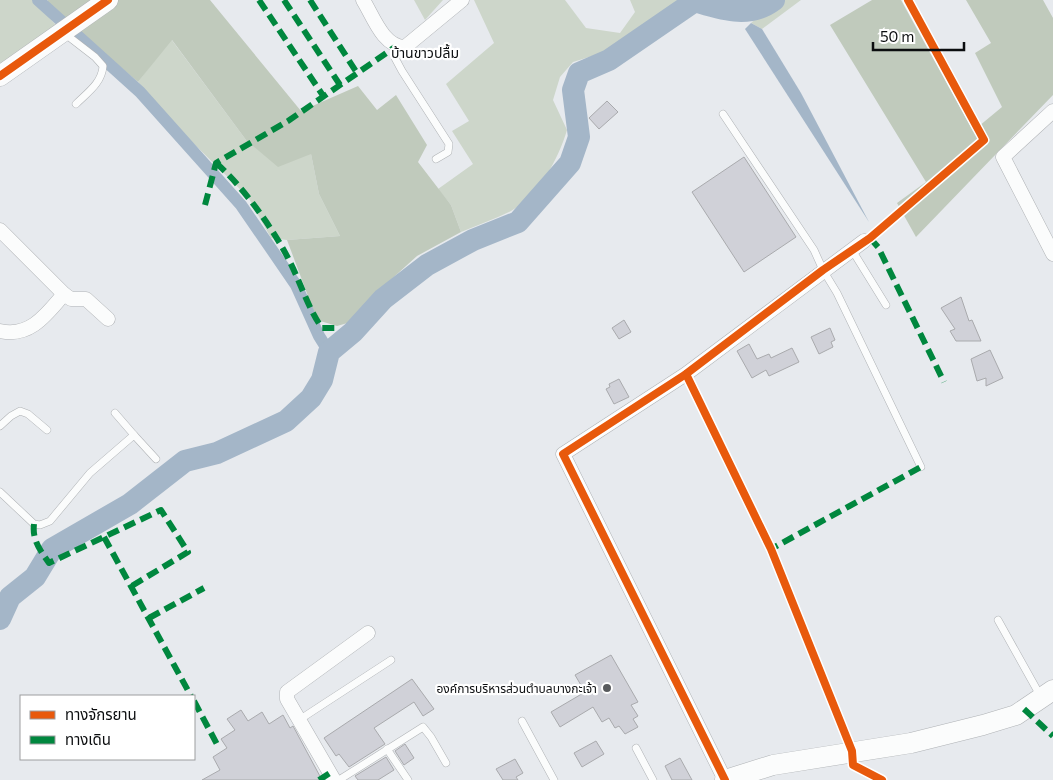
<svg xmlns="http://www.w3.org/2000/svg" width="1053" height="780" viewBox="0 0 1053 780" font-family="Commissioner,'Noto Sans Thai',sans-serif">
	<style>
		.green { fill: #cdd6ca }
		.forest { fill: #c0cabc }
		.water { fill: #a4b6c8 }
		.lines { fill: none; stroke-linecap: round; stroke-linejoin: round }
		.canal { stroke: #a4b6c8; stroke-width: 12 }
		.river { stroke: #a4b6c8; stroke-width: 22 }
		.building { fill: #d0d1d8; stroke: #a9aaad }
		.lane-casing { stroke: #afb2b5; stroke-width: 8 }
		.street-casing { stroke: #afb2b5; stroke-width: 15 }
		.secondary-casing { stroke: #afb2b5; stroke-width: 21 }
		.lane { stroke: #fbfcfc; stroke-width: 7 }
		.street { stroke: #fbfcfc; stroke-width: 14 }
		.secondary { stroke: #fbfcfc; stroke-width: 20 }
		.quiet { stroke: #00873e; stroke-width: 6; stroke-dasharray: 12 6; stroke-linecap: butt }
		.cycleway-casing { stroke: #fff; stroke-width: 11 }
		.cycleway { stroke: #e8590c; stroke-width: 8 }
		.poi-dot { fill: #585a5d; stroke: #fff; stroke-width: 2 }
		.labels { text-anchor: middle; dominant-baseline: central; stroke-width: 4.5; stroke-linejoin: round; paint-order: stroke }
		.poi-label { font-size: 12px; fill: #0b0d0f; stroke: #fff; text-anchor: end }
		.neighbourhood-label { font-size: 14px; fill: #0b0d0f; stroke: #fff }
	</style>
	<rect width="100%" height="100%" fill="#e7eaee"/>
	<g class="green">
		<path d="M0,0H33L56,25L0,70Z"/>
		<path d="M414,0H443L425,20Z"/>
		<path d="M474,0H565L586,28L620,33L635,12L630,0H679L631,36L602,53L573,62L560,77L553,100L567,130C558,160 539,195 511,211C495,219 478,225 461,232L451,205L438,189L473,164L452,131L469,121L446,84L494,43Z"/>
		<path d="M777,0H801L762,29L751,23Z"/>
		<path d="M171,39L246,140L311,154L319,194L340,236L287,240L271,238L248,197L188,138L138,82Z"/>
	</g>
	<g class="forest">
		<path d="M48,0H96L64,19L43,5Z"/>
		<path d="M114,0H210L301,111L358,86L377,110L396,95L427,145L418,162L451,205L461,232L417,256L385,285L351,322L337,326L317,320L287,240L340,236L319,194L311,154L278,167L246,140L172,40L138,82L77,30Z"/>
		<path d="M872,0H901L973,131L1002,107L975,53L991,43L966,0H1043L1053,18V95L916,237L897,203L926,182L830,25Z"/>
	</g>
	<path class="water" d="M751,23L762,29L801,93L869,222L745,29Z"/>
	<g class="lines">
		<path class="canal" d="M38,0L140,92L241,205L296,285L319,336L329,352"/>
		<path class="river" d="M0,619L10,597L35,577L52,549L130,504L185,461L217,453L286,421L311,398L322,380L329,352L353,332L383,299L427,265L473,240L518,222L570,163L579,137L573,90L579,73L609,60L695,1C722,9 749,19 774,0"/>
	</g>
	<g class="building">
		<path d="M607,101L618,112L599,129L589,118Z"/>
		<path d="M744,157L796,237L744,272L692,192Z"/>
		<path d="M961,297L969,321L972,320L981,341H956L950,331L955,329L941,308Z"/>
		<path d="M624,320L631,332L619,339L612,328Z"/>
		<path d="M830,328L835,340L831,342L833,347L819,354L811,337Z"/>
		<path d="M749,344L757,359L769,354L771,358L792,348L799,362L769,376L766,370L752,378L737,351Z"/>
		<path d="M990,350L1003,378L986,386V378L977,381L971,359Z"/>
		<path d="M619,379L629,397L614,404L606,389L610,387L609,384Z"/>
		<path d="M611,655L638,702L631,705L638,716L633,719L638,727L625,734L619,726L615,728L609,718L602,722L593,707L560,727L551,712L585,692L575,675Z"/>
		<path d="M412,679L434,709L423,716L414,702L374,728L385,744L349,767L339,754L336,756L324,738Z"/>
		<path d="M241,710L248,721L262,712L269,724L283,715L290,728L293,726L322,780H202L220,770L213,757L227,748L221,739L235,730L227,719Z"/>
		<path d="M596,741L604,754L582,767L574,753Z"/>
		<path d="M405,744L414,758L404,765L395,751Z"/>
		<path d="M386,757L394,770L378,780H358L355,776Z"/>
		<path d="M680,758L692,780H672L665,766Z"/>
		<path d="M515,759L523,773L516,777L518,780H503L496,769Z"/>
	</g>
	<g class="lines">
		<defs>
			<g id="lane">
				<path d="M64,33L95,57L103,66C102,83 87,93 76,104"/>
				<path d="M395,47V58L402,71L449,144L448,152L436,159"/>
				<path d="M723,114L814,250L823,270L837,293L921,467"/>
				<path d="M852,250L886,305"/>
				<path d="M686,374L771,549"/>
				<path d="M115,413L134,435"/>
				<path d="M0,426L11,416L20,411L28,414L47,430"/>
				<path d="M0,492L34,524L40,525L50,521L90,473L134,435L156,459"/>
				<path d="M998,620L1041,697"/>
				<path d="M299,720L391,660"/>
				<path d="M522,721L554,780"/>
				<path d="M636,748L653,780"/>
				<path d="M387,749L408,780"/>
				<path d="M339,780L423,727L431,737L446,763"/>
			</g>
			<g id="street">
				<path d="M363,0C373,16 383,47 405,47L462,0"/>
				<path d="M1053,111L1003,157L1053,254"/>
				<path d="M0,230L64,294L71,299H86L108,319"/>
				<path d="M0,331C30,338 47,314 64,294"/>
				<path d="M334,780L287,699V692L368,633"/>
				<path d="M725,780L563,454L686,374L864,241"/>
			</g>
			<g id="secondary">
				<path d="M0,76L108,0"/>
				<path d="M725,780L773,765L911,743L983,725L1016,715L1053,690"/>
			</g>
		</defs>
		<use href="#lane" class="lane-casing"/>
		<use href="#street" class="street-casing"/>
		<use href="#secondary" class="secondary-casing"/>
		<use href="#lane" class="lane"/>
		<use href="#street" class="street"/>
		<use href="#secondary" class="secondary"/>
		<g class="quiet">
			<path d="M259,0L324,97"/>
			<path d="M284,0L340,85"/>
			<path d="M310,0L357,73"/>
			<path d="M216,163C242,185 275,231 290,262C301,284 308,308 322,328H339"/>
			<path d="M205,205L216,163L288,121L395,47"/>
			<path d="M870,238L878,247L944,382"/>
			<path d="M34,524C32,540 40,550 49,563L161,510L188,552L130,587"/>
			<path d="M104,537L191,696"/>
			<path d="M773,553L771,549L921,467"/>
			<path d="M149,618L204,588"/>
			<path d="M194,701L219,748"/>
			<path d="M1024,709L1053,736"/>
			<path d="M319,780L330,773"/>
		</g>
		<defs>
			<g id="cycleway">
				<path d="M0,76L108,0"/>
				<path d="M686,374L771,549L852,751L853,765L882,780"/>
				<path d="M725,780L563,454L686,374L823,270L870,238L984,140L908,0"/>
			</g>
		</defs>
		<use href="#cycleway" class="cycleway-casing"/>
		<use href="#cycleway" class="cycleway"/>
	</g>
	<circle class="poi-dot" cx="607" cy="688" r="5"/>
	<g class="labels">
		<g class="poi-label">
			<text x="597" y="688">องค์การบริหารส่วนตำบลบางกะเจ้า</text>
		</g>
		<g class="neighbourhood-label">
			<text x="425" y="52">บ้านขาวปลื้ม</text>
		</g>
	</g>
	<rect x="20" y="695" width="175" height="65" fill="#ffffff" stroke="#9d9e9f"/>
	<rect x="30" y="711" width="25" height="8" fill="#e8590c" stroke="#9d9e9f"/>
	<text x="65" y="720" font-size="15" fill="#0b0d0f">ทางจักรยาน</text>
	<rect x="30" y="736" width="25" height="8" fill="#00873e" stroke="#9d9e9f"/>
	<text x="65" y="745" font-size="15" fill="#0b0d0f">ทางเดิน</text>
	<path d="M873 42v8h91v-8" fill="none" stroke="#0b0d0f" stroke-width="2.5"/>
	<text x="880" y="42" font-size="15" fill="#0b0d0f" stroke="#ffffff" stroke-width="4" paint-order="stroke">50 m</text>
</svg>
